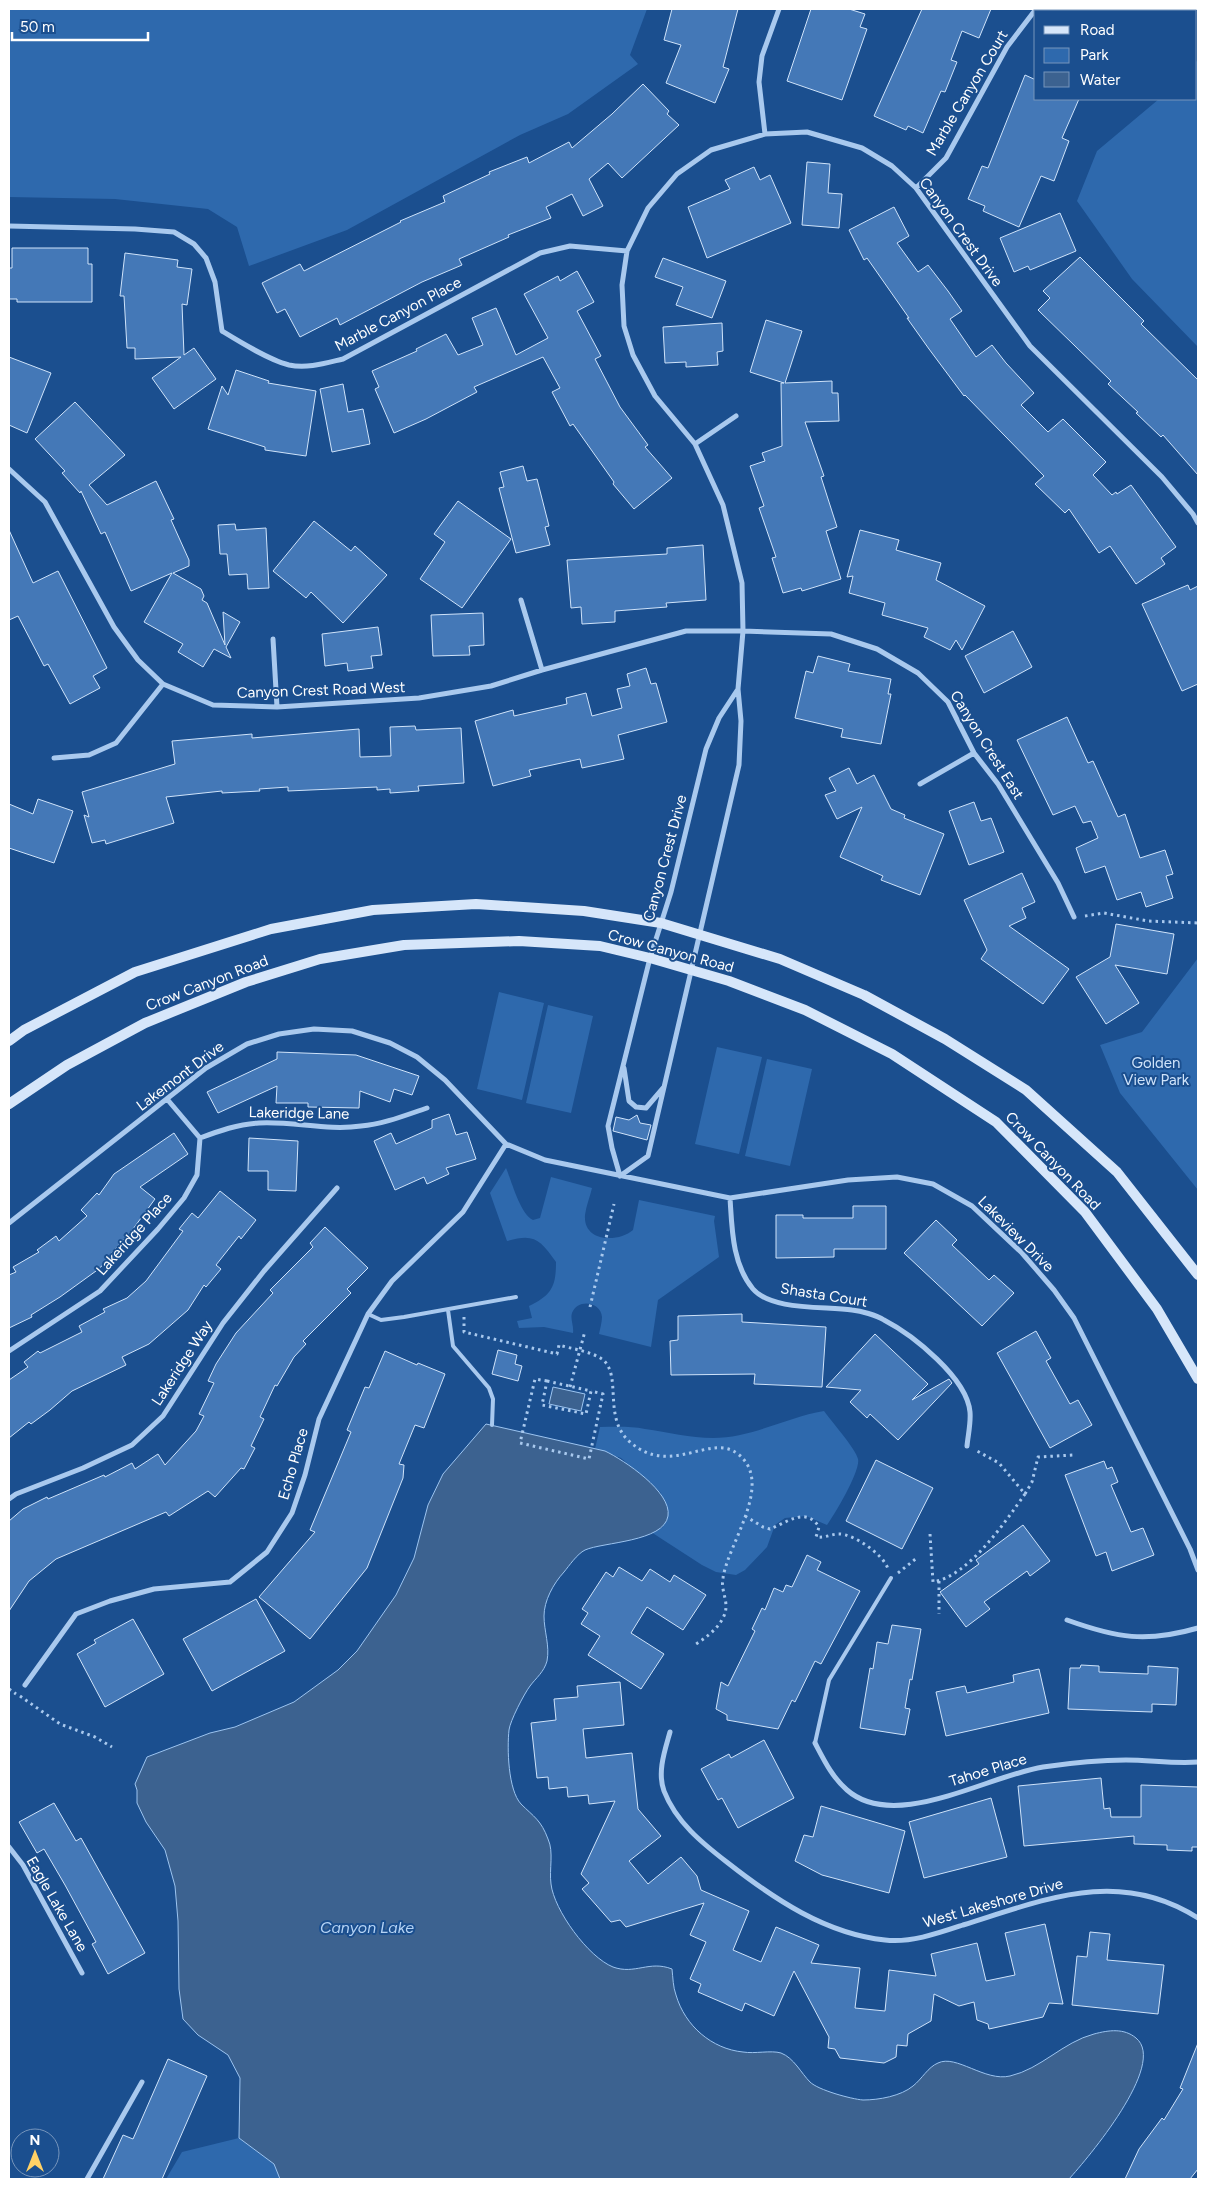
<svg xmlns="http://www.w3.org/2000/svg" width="1207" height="2188" viewBox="0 0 1207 2188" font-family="Figtree,sans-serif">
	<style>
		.green { fill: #2e69ad }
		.water { fill: #3c6290; stroke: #9cc4f0 }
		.building { fill: #4478b7; stroke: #cfe3fa }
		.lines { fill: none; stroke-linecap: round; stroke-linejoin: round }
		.path { stroke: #a9c9ee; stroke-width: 3; stroke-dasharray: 2.5 4; stroke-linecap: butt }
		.service { stroke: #a9c9ee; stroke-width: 4 }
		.minor { stroke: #a9c9ee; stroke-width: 5 }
		.secondary { stroke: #d6e6fa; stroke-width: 10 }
		.labels { text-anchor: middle; stroke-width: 4; stroke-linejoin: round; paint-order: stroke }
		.street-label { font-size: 15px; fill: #fff; stroke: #1b4f8f }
		.park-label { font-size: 15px; fill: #cfe3fa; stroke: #1b4f8f }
		.water-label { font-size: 16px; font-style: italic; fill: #b5d3f5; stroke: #1b4f8f }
	</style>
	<rect width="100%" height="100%" fill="#1b4f8f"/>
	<path class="green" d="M9 9H647L630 55 638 64 568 114 520 135 347 230 249 266 237 227 208 209 115 199 9 197Z
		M1198 59V347L1132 279 1077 201 1097 151 1159 99H1196V62Z
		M1198 958V1190L1120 1093 1100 1045 1142 1032Z
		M499 992 544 1003 522 1100 477 1089Z
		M548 1005 593 1016 571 1113 526 1103Z
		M717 1047 762 1057 739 1154 695 1144Z
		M767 1059 812 1069 790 1166 745 1156Z
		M506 1168C512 1182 520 1214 533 1220L540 1218 551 1177 592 1188C590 1197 586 1206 585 1215 583 1242 618 1243 633 1230L639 1200 715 1216 714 1221 719 1257 658 1300 651 1347 599 1334C600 1329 602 1322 602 1317 601 1302 578 1298 572 1313 570 1319 574 1326 573 1333L544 1327 519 1328 517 1321 532 1318 529 1306C552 1295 556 1286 556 1262 540 1240 535 1233 507 1241L490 1193Z
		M824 1411C831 1421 856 1449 858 1459 861 1470 835 1514 827 1525L806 1516 785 1518 775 1525 767 1547 745 1570 736 1575 716 1572 702 1565 651 1532 663 1527 661 1493 621 1458 595 1449 600 1427C615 1427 630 1426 645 1429 668 1432 690 1438 713 1438 752 1438 787 1417 824 1411Z
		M239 2138 274 2164 280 2179H166L182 2152Z"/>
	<path class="water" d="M553 1387 585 1394 581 1411 549 1404Z
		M486 1424 605 1451C624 1460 672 1492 668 1516 664 1542 603 1542 585 1550 577 1554 569 1566 564 1572 553 1584 544 1601 544 1616 544 1631 550 1646 547 1661 544 1672 536 1678 530 1686 524 1694 510 1721 509 1730 507 1748 508 1790 521 1804 534 1817 541 1820 548 1839 554 1852 549 1869 551 1884 554 1910 588 1957 613 1967 635 1975 649 1960 672 1969 673 1978 673 1987 676 1995 685 2026 712 2049 743 2052 755 2054 771 2050 781 2053 794 2058 801 2073 810 2082 818 2090 851 2099 863 2100 879 2100 901 2096 913 2086 922 2079 928 2067 938 2063 956 2054 985 2082 1010 2076 1041 2069 1063 2042 1094 2034 1109 2030 1124 2028 1136 2038 1168 2064 1087 2159 1069 2179H280L274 2164 239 2138 240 2078 228 2055 198 2035 183 2019 179 1989 178 1921 175 1886 165 1850 146 1822 137 1803V1790L135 1784 147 1757 210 1733 235 1727 294 1702 338 1670 357 1651 396 1595 414 1558 428 1505 443 1474Z"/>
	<path class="building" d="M672 9H738L723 67 729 69 715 103 666 83 681 45 664 40Z
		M811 9H849L865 14 860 27 867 29 842 100 787 81Z
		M922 9H991L979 38 962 31 951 60 957 62 945 92 941 91 923 133 908 126 906 130 874 116Z
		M1025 75 1036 80V99H1079L1062 138 1069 141 1054 181 1041 176 1019 227 983 211 985 206 968 199 982 166 988 168Z
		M643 84 669 111 667 114 679 125 622 178 608 163 589 179 603 206 583 216 572 194 546 207 551 218 508 235 509 237 459 259 462 265 422 282 340 325 337 318 300 337 285 309 277 313 262 283 300 264 304 271 401 222 400 221 445 202 443 196 490 174 489 172 527 157 529 163 569 142 572 148 612 114Z
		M807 162 830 164 828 193 842 194 839 228 802 225Z
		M754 167 760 180 770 175 791 223 707 258 688 207 730 189 725 180Z
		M894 207 909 236 897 243 918 272 928 265 948 291 962 311 950 319 976 357 992 345 1006 363 1034 393 1021 405 1048 432 1063 419 1106 462 1093 475 1112 495 1116 492 1117 494 1131 485 1176 547 1161 558 1165 564 1136 584 1110 546 1099 553 1069 509 1065 513 1035 484 1044 476 965 395 964 396 929 349 907 318H909L867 258 864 260 849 230Z
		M1060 213 1076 251 1030 270 1028 266 1014 272 1000 238Z
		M12 248H88V264H92V302H17V299H9V268H12Z
		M125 253 178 260 177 267 192 269 187 305 182 304 184 355 194 348 216 379 174 409 152 378 181 357 135 359V348H127L124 296H120Z
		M1080 257 1144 321 1141 324 1198 380V475L1163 435 1161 437 1136 413 1138 412 1108 384 1111 381 1038 310 1050 298 1043 291Z
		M663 258 726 281 712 318 676 305 683 287 655 277Z
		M577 271 594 302 577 311 601 356 595 359 620 407 648 445 645 447 672 478 634 509 613 484 614 482 573 424 570 426 552 392 560 388 543 357 474 387 477 392 426 419 394 433 375 389 379 387 372 371 417 351 416 349 446 334 458 355 483 345 472 318 496 308 516 355 548 338 524 294 558 276 560 281Z
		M766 320 802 331 785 383 832 381V393H838L839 421 805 422 824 476 821 477 837 527 826 531 841 579 802 591 801 588 783 593 772 558 776 557 759 508 764 506 750 466 765 461 762 453 782 446 781 383H784L750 372Z
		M722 323 723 351 717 352 718 365 686 367V362L665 363 663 327Z
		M9 357 51 373 27 433 9 425Z
		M236 370 269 381 268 383 316 391 306 456 265 450V447L208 429 222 386 228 395Z
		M343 384 348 412 363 409 370 444 332 452 320 389Z
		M75 402 125 455 89 485 107 505 156 481 174 519 171 520 189 560V566L173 573 201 589 204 596 202 600 207 603 225 645 223 612 240 622 226 647 231 658 214 649 203 667 178 652 183 644 144 622 172 573 131 591 105 532 101 534 81 491 80 493 62 473 65 471 35 439Z
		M523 466 527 481 537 479 549 526 545 527 550 545 516 553 499 488 504 487 500 472Z
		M458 501 511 539 462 608 420 579 445 542 434 534Z
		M314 521 351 551 355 546 387 575 343 623 311 592 306 598 273 571Z
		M235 524 236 530 266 528 269 588 248 589 247 574 229 575 227 554H220L218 525Z
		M9 530 33 583 58 571 107 668 93 676 100 688 70 704 48 664 44 666 18 616 9 620Z
		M860 530 899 540 896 550 941 563 936 580 985 606 962 650 956 640 950 650 924 637 928 628 882 615 885 603 849 593 853 576 847 577Z
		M703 545 706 600 666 603 667 607 615 611V622L582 624 581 607 571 608 567 560 667 554V548Z
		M1188 585 1190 590 1198 586V684L1182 691 1142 604Z
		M483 613 484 645 469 646 470 655 433 656 431 615Z
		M378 627 382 655 371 656 373 668 348 671 347 663 325 666 322 634Z
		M1013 631 1032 667 984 693 965 656Z
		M818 656 850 664 848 671 891 679 888 694H891L881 744 841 737 843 729 795 718 806 671 813 673Z
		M646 668 651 684 656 683 667 722 618 735 624 759 582 768 580 759 529 770 531 776 493 786 475 721 513 710 514 716 567 704 566 698 586 693 592 716 622 708 617 689 630 686 627 674Z
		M1067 717 1088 763 1093 761 1118 817 1125 814 1140 858 1165 850 1173 874 1166 876 1173 898 1146 907 1141 892 1117 900 1105 866 1085 873 1076 848 1098 838 1091 821 1083 823 1075 806 1053 815 1017 740Z
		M415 726 416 730 461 728 464 783 418 786 419 791 390 793V789L377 790V787L288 791V787L259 789 260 791 222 793V791L166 797 174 823 106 844 105 840 92 843 84 815 89 817 82 792 175 764 172 741 252 734V738L359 729 360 757 391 756 390 727Z
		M849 768 857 784 874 775 891 809 905 815 904 818 944 834 920 895 881 880 883 876 840 857 862 807 837 819 825 795 836 791 829 778Z
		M38 799 73 811 54 863 9 848V804L33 814Z
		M974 802 981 821 991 818 1004 852 969 865 949 811Z
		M1022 873 1035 902 1022 908 1026 918 1009 926 1069 969 1043 1004 981 959 987 950 964 900Z
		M1116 924 1174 934 1167 974 1115 965 1139 1003 1106 1024 1076 977 1110 957Z
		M277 1052 356 1055 419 1076 412 1095 394 1089 390 1102 360 1091 359 1108 308 1107V1103H276L277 1086 218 1113 207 1092 277 1059Z
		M449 1114 456 1135 467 1132 476 1159 446 1168 449 1174 427 1184 424 1177 395 1190 374 1141 391 1133 396 1144 432 1128V1120Z
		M637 1115 640 1123 651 1125 647 1140 613 1131 616 1117 629 1120Z
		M174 1133 188 1154 140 1187 155 1199 133 1229 109 1256 111 1258 96 1271 60 1297 31 1315 32 1317 9 1328V1275L16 1272 13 1267 39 1252 37 1250 56 1236 59 1241 87 1216 81 1210 97 1193 99 1195 114 1174Z
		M249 1138 298 1141 296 1191 268 1190V1171H248Z
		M220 1191 256 1220 241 1239 239 1236 216 1265 221 1269 206 1287 204 1285 188 1310 149 1344 122 1357 126 1365 72 1391 50 1410 31 1424 29 1422 9 1438V1380L28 1367 24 1362 38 1351 40 1353 82 1332 79 1326 105 1312 103 1309 127 1298 146 1281 183 1231 179 1229 192 1213 198 1218Z
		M853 1206H886V1249H834V1257L776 1258V1215H803V1218H853Z
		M936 1220 957 1240 952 1245 989 1280 994 1275 1014 1293 982 1326 904 1253Z
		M325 1227 368 1268 347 1289 351 1293 303 1341 306 1344 294 1357 277 1386 275 1385 260 1417 264 1419 251 1446 255 1448 244 1469 241 1468 215 1497 208 1491 169 1516 166 1512 56 1559 29 1581 9 1611V1521L23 1509 47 1497 48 1499 104 1475 105 1477 132 1463 135 1469 158 1454 165 1465 196 1431 204 1416 199 1414 214 1383 208 1381 216 1364 236 1333 273 1293 270 1290 313 1247 310 1243Z
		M742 1314V1322L826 1327 822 1387 754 1384 755 1374 671 1375 670 1341 678 1340V1316Z
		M1036 1331 1051 1358 1046 1361 1070 1404 1078 1400 1092 1425 1050 1448 997 1353Z
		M875 1334 928 1384 912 1400 949 1379 952 1383 898 1440 870 1414 867 1418 850 1402 861 1390 826 1387Z
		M498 1350 517 1355 515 1364 522 1366 518 1381 492 1374Z
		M385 1351 417 1365 418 1363 445 1374 424 1428 415 1425 399 1464 404 1465 403 1478 367 1568 310 1639 259 1597 315 1532 310 1530 351 1432 347 1430 365 1387 369 1388Z
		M876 1460 933 1488 902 1549 846 1521Z
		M1104 1461 1107 1469 1112 1467 1118 1482 1111 1485 1131 1532 1143 1528 1154 1555 1112 1571 1106 1552 1096 1556 1065 1475Z
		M1023 1525 1050 1561 1030 1576 1027 1571 984 1602 990 1609 966 1627 940 1592 979 1564 976 1560Z
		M807 1555 821 1562 817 1570 860 1591 821 1664 815 1661 795 1702 792 1700 778 1729 727 1720V1715L716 1709 721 1682 728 1686 755 1631 752 1629 762 1608 765 1610 774 1588 783 1592 786 1585 792 1587Z
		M619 1567 642 1581 650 1569 670 1582 674 1575 706 1595 683 1630 647 1607 631 1633 664 1654 641 1689 588 1655 600 1636 581 1624 588 1613 582 1609 606 1572 613 1577Z
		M256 1599 285 1651 212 1691 183 1639Z
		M133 1619 164 1674 105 1707 77 1654 96 1643 94 1640Z
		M892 1625 921 1629 912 1680 910 1679 905 1708 910 1709 905 1735 860 1728 870 1668 873 1669 877 1642 888 1644Z
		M1081 1665 1099 1666V1672L1148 1674V1666L1178 1668 1176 1705 1152 1704V1712L1068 1709 1070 1668H1080Z
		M1039 1669 1049 1713 946 1736 936 1692 965 1686 967 1693 1014 1682 1013 1675Z
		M620 1682 624 1725 583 1729 586 1758 632 1753 638 1809 661 1836 629 1861 648 1884 681 1857 697 1876 701 1890 749 1911 733 1950 761 1962 776 1927 819 1945 811 1963 860 1968 855 2008 885 2011 889 1970 936 1976 931 1954 977 1943 986 1981 1015 1975 1005 1933 1045 1924 1063 2004 1049 2003 1043 2017 989 2029 988 2024 977 2020 974 2002 959 2006 934 1994 931 2021 908 2034 907 2046 897 2045 896 2057 884 2063 840 2058 835 2049 828 2048 829 2037 794 1971 774 2016 745 2003 742 2011 698 1992 701 1984 690 1979 706 1942 690 1935 704 1903 626 1927 620 1920 611 1922 582 1889 589 1883 581 1874 615 1801 589 1804 588 1795 568 1797 567 1787 549 1789 548 1777 537 1778 531 1723 556 1720 554 1699 578 1697 577 1686Z
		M764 1740 794 1798 738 1828 722 1798 718 1800 701 1769 729 1754 731 1758Z
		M1101 1778 1104 1809 1110 1808 1111 1817H1141V1785L1198 1787V1847H1192V1851L1167 1850V1845L1134 1844V1836L1024 1846 1018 1786Z
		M991 1798 1007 1857 924 1878 909 1822Z
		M54 1803 76 1841 81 1838 145 1953 108 1974 92 1944 96 1942 65 1885 44 1849 37 1853 19 1822Z
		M821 1806 905 1831 889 1893 822 1875 795 1861 804 1835 813 1837Z
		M1090 1932 1110 1934 1107 1960 1164 1965 1158 2014 1072 2005 1077 1956 1087 1957Z
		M1198 2043V2169L1190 2179H1125L1139 2149 1162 2118 1164 2120 1183 2089 1180 2088Z
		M168 2059 207 2076 162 2179H103L123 2135 133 2139Z"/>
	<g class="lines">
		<path class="path" d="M1085 916 1104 913 1148 921 1198 923
			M590 1307 614 1204
			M464 1317V1332L557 1354 559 1345C572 1349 590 1351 602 1359 623 1375 602 1418 630 1442 671 1478 710 1432 738 1454 775 1483 728 1543 723 1578 720 1592 731 1603 723 1618 717 1630 704 1639 693 1646
			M547 1381 535 1379 520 1443 589 1459 603 1394 591 1391
			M547 1381 591 1391 586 1414 542 1405Z
			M570 1387 585 1331
			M1025 1494 1032 1482 1038 1457 1073 1455
			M745 1516 763 1527 770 1529C786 1523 806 1506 819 1527L816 1537C826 1538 831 1534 839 1534 854 1534 884 1555 888 1569
			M930 1534 933 1582C969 1576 1005 1522 1025 1494L999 1463 977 1451
			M898 1573 918 1557
			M939 1581V1614
			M9 1689 16 1694
			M20 1696 60 1724 95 1737 112 1747"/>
		<path class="service" d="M448 1310 453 1346 489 1388 493 1399 492 1425
			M368 1314 381 1320 404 1317 516 1297
			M815 1743 829 1680 891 1578"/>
		<path class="minor" d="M765 134 759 82 762 56 779 9
			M916 188 946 158 1007 47 1036 9
			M9 226 135 229 174 232 194 244 206 258 215 282 222 331C240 342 269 360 289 365 307 369 326 363 343 359L540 253 570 246 627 251
			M695 444 736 416
			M9 469 45 502 114 627 138 660 163 684 213 705 277 707 419 698 491 686 542 670 686 631H743L831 634 877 649 918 673 948 702 974 753 998 784 1058 883 1074 917
			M521 600 542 670
			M273 639 277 707
			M54 758 89 755 116 743 163 684
			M920 784 974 753
			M624 1068 629 1101 636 1107 646 1108 664 1087
			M200 1138C219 1131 238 1124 259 1123 293 1121 327 1131 361 1126 384 1124 406 1115 427 1108
			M620 1176 648 1156 739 765 741 721 738 689 743 631 742 583 723 505 695 444 655 396 633 355 624 326 622 285 627 251 648 208 677 174 711 150 765 134 807 132 862 148 892 166 916 188 1030 346 1162 477 1193 514 1198 523
			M620 1176 612 1148 608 1126 650 958 671 892 706 749 719 718 738 689
			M730 1198C732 1228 732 1264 753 1289 772 1311 825 1306 852 1310 861 1311 876 1315 884 1320 913 1335 967 1378 970 1412 971 1423 968 1435 967 1446
			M9 1223 206 1068 247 1044 279 1034 314 1029 352 1031 390 1043 417 1057 445 1080 506 1144 545 1160 730 1198 848 1180 897 1177 933 1184 972 1206 1022 1253 1054 1290 1074 1318 1190 1549 1198 1570
			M9 1351 100 1291 158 1229 184 1198 197 1175 200 1138 167 1099
			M9 1499 16 1494 83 1468 132 1445 163 1416 223 1323 264 1271 337 1188
			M1067 1620C1117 1638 1146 1643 1198 1628
			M25 1685 76 1614 110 1601 154 1589 230 1582 267 1552 292 1513 305 1475 319 1419 368 1314 392 1281 463 1212 506 1144
			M670 1732C665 1750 657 1772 664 1791 676 1822 702 1843 728 1863 774 1899 826 1934 885 1940 911 1943 939 1933 963 1925 1044 1900 1118 1867 1198 1918
			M815 1743C824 1760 832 1777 847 1790 895 1832 987 1776 1043 1767 1070 1763 1099 1760 1126 1760 1150 1760 1174 1764 1198 1762
			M9 1847 23 1865 82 1973
			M87 2179 142 2082"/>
		<path class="secondary" d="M9 1041 24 1030 135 972 271 929 373 910 476 904 584 911 661 923 780 959 864 995 945 1039 1026 1090 1117 1172 1198 1275
			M9 1104 67 1065 145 1023 246 982 320 959 404 945 519 941 600 946 650 958 729 981 805 1010 892 1054 996 1122 1085 1212 1157 1309 1198 1379"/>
	</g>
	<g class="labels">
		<g class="street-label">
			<text transform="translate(967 93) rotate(-59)" y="5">Marble Canyon Court</text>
			<text transform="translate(961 232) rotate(54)" y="5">Canyon Crest Drive</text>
			<text transform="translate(398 314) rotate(-28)" y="5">Marble Canyon Place</text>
			<text transform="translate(321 690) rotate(-2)" y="5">Canyon Crest Road West</text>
			<text transform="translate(987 745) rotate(58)" y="5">Canyon Crest East</text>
			<text transform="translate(665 858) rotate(-75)" y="5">Canyon Crest Drive</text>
			<text transform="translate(671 951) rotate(15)" y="5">Crow Canyon Road</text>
			<text transform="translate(207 983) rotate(-21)" y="5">Crow Canyon Road</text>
			<text transform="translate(180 1076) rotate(-37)" y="5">Lakemont Drive</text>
			<text transform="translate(299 1113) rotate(1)" y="5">Lakeridge Lane</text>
			<text transform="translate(1053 1161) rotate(46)" y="5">Crow Canyon Road</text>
			<text transform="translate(134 1234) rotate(-48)" y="5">Lakeridge Place</text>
			<text transform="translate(1016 1234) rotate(45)" y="5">Lakeview Drive</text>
			<text transform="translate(824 1295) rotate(9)" y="5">Shasta Court</text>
			<text transform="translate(182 1363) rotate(-57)" y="5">Lakeridge Way</text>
			<text transform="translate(293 1464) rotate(-74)" y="5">Echo Place</text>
			<text transform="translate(988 1770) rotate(-17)" y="5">Tahoe Place</text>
			<text transform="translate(993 1903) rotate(-16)" y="5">West Lakeshore Drive</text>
			<text transform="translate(57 1904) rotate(60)" y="5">Eagle Lake Lane</text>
		</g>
		<g class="park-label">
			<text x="1156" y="1068">Golden<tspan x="1156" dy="17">View Park</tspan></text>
		</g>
		<g class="water-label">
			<text x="367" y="1933">Canyon Lake</text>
		</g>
	</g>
	<rect width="1207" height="2188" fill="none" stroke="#ffffff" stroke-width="20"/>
	<rect x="1034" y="10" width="162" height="90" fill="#1b4f8f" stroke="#7695bc"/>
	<rect x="1044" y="26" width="25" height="8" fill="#d6e6fa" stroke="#7695bc"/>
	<text x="1080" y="35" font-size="15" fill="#ffffff">Road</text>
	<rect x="1044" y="48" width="25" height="15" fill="#2e69ad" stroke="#7695bc"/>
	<text x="1080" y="60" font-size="15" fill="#ffffff">Park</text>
	<rect x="1044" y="72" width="25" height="15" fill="#3c6290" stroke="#7695bc"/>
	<text x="1080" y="85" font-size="15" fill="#ffffff">Water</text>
	<g transform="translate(35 2153)"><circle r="24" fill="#1b4f8f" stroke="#7695bc"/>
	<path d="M0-4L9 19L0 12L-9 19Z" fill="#ffd166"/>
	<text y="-8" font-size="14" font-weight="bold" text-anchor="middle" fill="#ffffff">N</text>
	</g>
	<path d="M12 32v8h136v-8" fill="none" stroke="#ffffff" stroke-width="2.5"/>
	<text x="20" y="32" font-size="15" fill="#ffffff" stroke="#1b4f8f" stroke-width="4" paint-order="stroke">50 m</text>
</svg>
